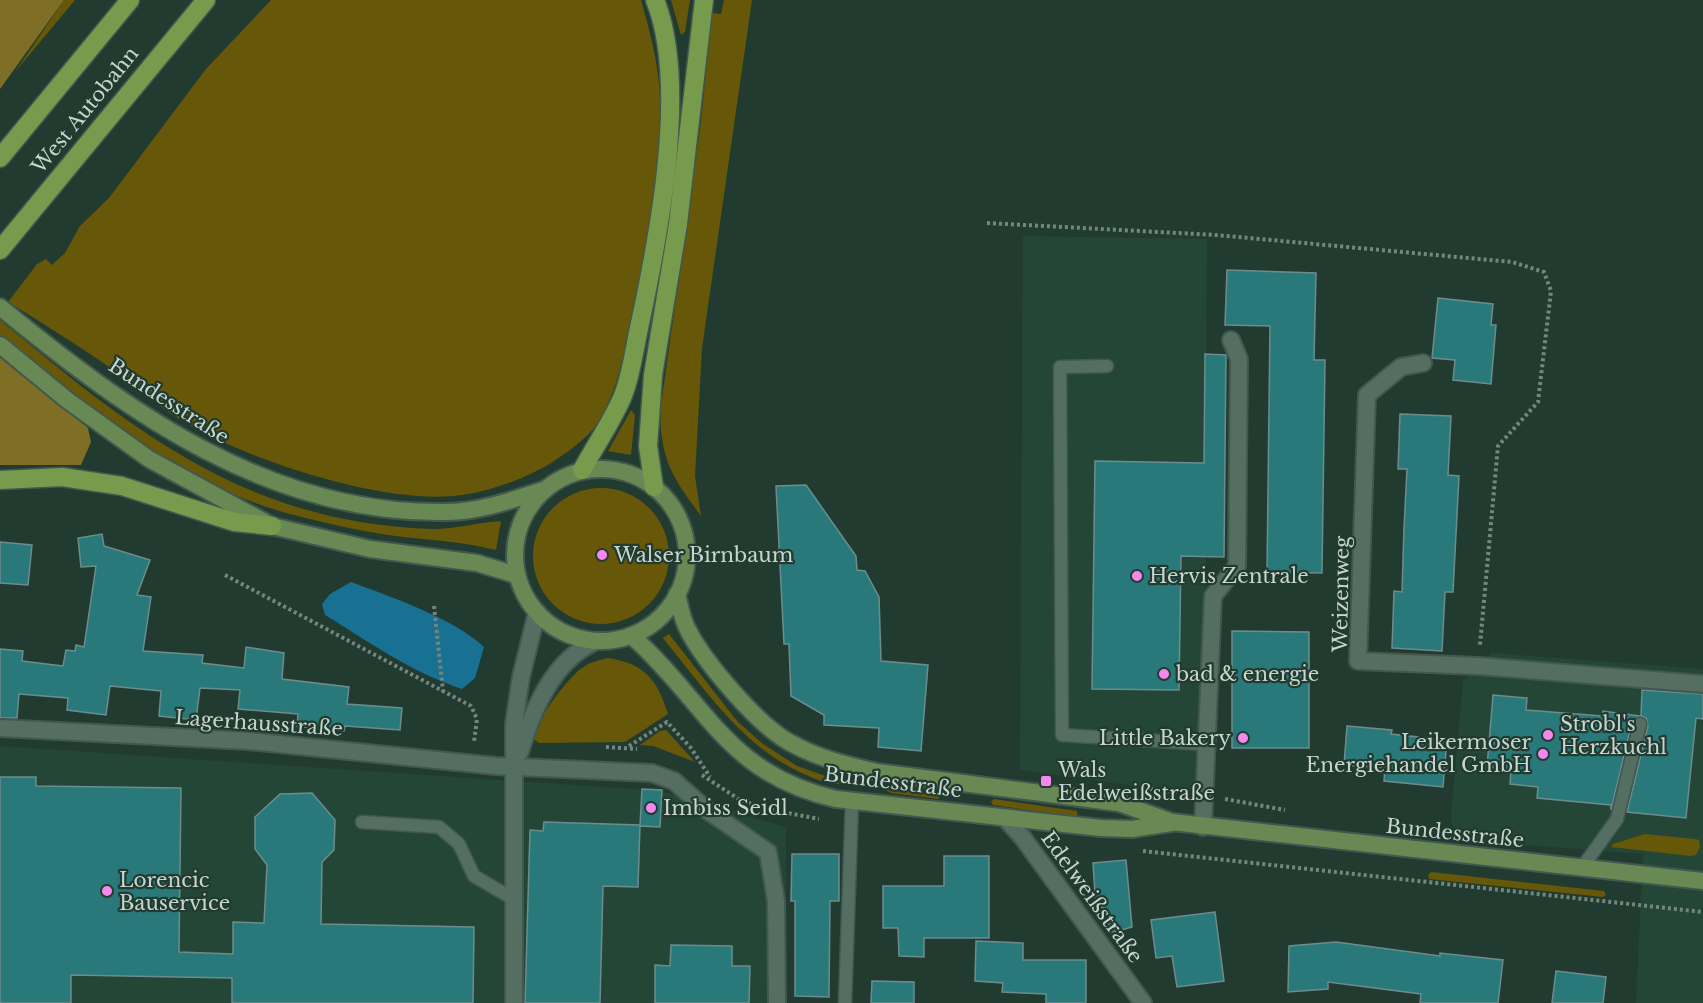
<svg xmlns="http://www.w3.org/2000/svg" width="1703" height="1003" viewBox="0 0 1703 1003" font-family="'Libre Baskerville',serif">
	<style>
		.built { fill: #244636 }
		.green { fill: #675708 }
		.forest { fill: #7f6e25 }
		.water { fill: #187092 }
		.building { fill: #2a797a; stroke: #6b8d8d; stroke-width: 1.5 }
		.lines { fill: none; stroke-linecap: round; stroke-linejoin: round }
		.service-casing { stroke: #42584f; stroke-width: 15 }
		.minor-casing { stroke: #42584f; stroke-width: 20 }
		.tertiary-casing { stroke: #42584f; stroke-width: 20 }
		.primary-casing { stroke: #42584f; stroke-width: 20 }
		.motorway-casing { stroke: #42584f; stroke-width: 21 }
		.path { stroke: #73877e; stroke-width: 4; stroke-dasharray: 3 3; stroke-linecap: butt }
		.service { stroke: #546e61; stroke-width: 12 }
		.minor { stroke: #546e61; stroke-width: 16 }
		.tertiary { stroke: #546e61; stroke-width: 16 }
		.primary { stroke: #698954; stroke-width: 16 }
		.motorway { stroke: #779b4c; stroke-width: 18 }
		.poi-dot { fill: #f688ed; stroke: #223b30; stroke-width: 2 }
		.labels { text-anchor: middle; stroke-width: 4.5; stroke-linejoin: round; paint-order: stroke }
		.street-label { font-size: 20px; fill: #c7d5ce; stroke: #223b30 }
		.poi-label { font-size: 20px; fill: #c7d5ce; stroke: #223b30; text-anchor: start }
	</style>
	<rect width="100%" height="100%" fill="#223b30"/>
	<path class="built" d="M1023 236 1207 239 1205 796 1020 770Z
		M1492 653 1703 669V1003H1636L1643 854 1457 840 1451 819 1452 803 1463 682Z
		M0 746 662 791 786 827V1003H0Z"/>
	<path class="green" d="M64 0H75L15 72Z
		M271 0H641C648 25 655 50 658 75 667 143 649 242 634 309 625 348 619 390 597 424 588 437 573 448 560 457 532 477 488 493 453 496 377 503 245 459 181 420 160 408 142 391 123 377 86 350 47 326 8 302L37 264 46 259 52 265 65 253 80 226 109 198 206 69Z
		M671 0H690L685 32 681 35Z
		M724 0H752L702 348 695 476 701 516C673 478 661 461 660 412L701 122 712 13 721 14Z
		M0 320C136 433 247 523 433 529 456 529 479 522 501 521L496 550C460 541 424 540 388 535 356 530 325 523 294 515 181 486 89 407 0 336Z
		M631 410 635 415 631 455 608 451Z
		M533 556a68 68 0 1 1 136 0a68 68 0 1 1-136 0Z
		M669 634 737 721 763 744 797 766 840 781 839 784C827 784 815 779 804 774 743 747 707 692 666 642L663 638Z
		M608 658C645 664 657 679 668 714L625 742 539 743 535 740C532 724 570 674 585 666 591 662 600 660 608 658Z
		M666 730 695 762 653 746 640 745 660 731Z
		M891 787 939 792 942 795 938 799 891 793 886 790Z
		M994 799 1077 811V817L993 805 991 802Z
		M1645 834 1695 839 1699 840 1700 847 1696 855 1691 856 1611 847 1613 844Z
		M1431 872 1604 891 1606 895 1603 897 1429 879 1428 875Z"/>
	<path class="forest" d="M0 0H64L0 89Z
		M0 357 88 428 91 442 81 465H0Z"/>
	<path class="water" d="M351 582C389 596 455 619 484 647L475 678 462 689C413 673 369 642 325 615L322 604 330 594Z"/>
	<path class="building" d="M1227 270 1316 273 1314 360H1325L1322 573 1267 572 1270 326 1225 325Z
		M1438 298 1493 304 1491 325H1496L1491 384 1453 380 1455 360 1432 358Z
		M1205 354 1226 355 1224 557 1181 556 1179 690 1092 689 1095 461 1204 463Z
		M1400 414 1451 416 1448 475 1459 476 1453 592H1445L1442 651 1392 648 1394 591 1402 592 1404 528 1407 469H1398Z
		M806 485 856 556 857 570 865 571 879 597 881 661 928 665 921 751 878 747 879 728 824 725V715L791 696 789 644H784L776 486Z
		M102 534 104 546 150 560 137 595 151 597 143 651 203 655 202 663 244 668 246 647 284 653 282 679 349 687 347 704 402 708 400 730 345 726 344 731 297 726 298 714 238 709 240 690 200 688 196 720 159 716 161 691 110 686 106 715 67 710 68 698 19 694 17 718H0V649L23 651 22 661 63 666 66 650 75 651 76 645 84 647 96 566 81 567 78 538Z
		M0 542 32 545 28 585 0 583Z
		M1232 631 1309 632V748H1232Z
		M1642 690 1703 694V719L1696 718 1686 818 1627 812 1648 726 1646 718 1641 716Z
		M1493 695 1527 698 1526 710 1602 716 1603 711 1640 716 1632 722 1611 810V805L1537 798 1538 787 1510 784 1511 769 1487 767Z
		M1347 726 1392 730 1391 734 1447 740 1443 787 1384 781 1385 768 1344 765Z
		M0 777H36V786L181 788 179 952 233 954V922L264 923 267 865 255 849V817L280 794 312 793 335 820 334 850 322 862 321 924 474 927 473 1003H232V978L71 975V1003H0Z
		M642 789 662 790 660 827 640 826Z
		M544 822 640 825 638 887 603 886 600 1003H525L530 830 543 831Z
		M792 854H839V901H830L829 997 795 996V901H791Z
		M944 856H989V938H924V957L899 956 898 928H883V886H944Z
		M1126 860 1132 927 1111 933 1103 907 1096 908 1093 863Z
		M1215 912 1224 981 1177 987 1172 956 1156 958 1151 920Z
		M976 941 1023 943V960H1086V1003H1046V994L1002 992 1003 983 975 981Z
		M1336 942 1440 956V953L1503 960 1498 1003H1420L1421 994 1328 982V989L1288 992 1289 946Z
		M671 945 732 946V966H750L749 1003H655V965L670 966Z
		M1556 971 1606 977 1603 1003H1552Z
		M872 981 914 982V1003H871Z"/>
	<g class="lines">
		<defs>
			<path id="service" d="M1107 366 1060 367 1062 735 1206 744
				M362 822 439 827 459 844 474 876 515 900
				M1581 869 1617 819 1640 724
				M845 1003 852 801"/>
			<path id="minor" d="M1423 363 1401 367 1367 395 1358 661 1478 666 1703 684
				M0 728 249 741 496 766 652 773 674 781 708 811 768 852 776 901 777 1003
				M520 752C533 709 553 660 596 641
				M1203 827 1213 596 1237 566 1239 359 1231 340
				M514 1003V724L521 677 537 612"/>
			<path id="tertiary" d="M1005 818 1023 838 1143 1003"/>
			<path id="primary" d="M0 307C129 413 270 515 446 512 479 512 512 500 543 490
				M0 345 67 400 149 459 272 526 370 549 477 563 516 575
				M515 555a86 86 0 1 1 172 0a86 86 0 1 1-172 0Z
				M677 594C680 606 682 619 688 630 705 663 757 724 789 742 817 758 846 765 877 772L1119 803 1172 822 1703 881
				M633 637C708 704 726 774 836 799L1101 828 1132 829 1171 823"/>
			<path id="motorway" d="M0 158 130 0
				M0 250 206 0
				M582 470C595 446 611 423 622 398 631 377 634 351 639 328 658 240 689 84 655 0
				M0 480 62 477 122 486 234 522 272 526
				M654 487 648 446 653 375 678 224 704 0"/>
		</defs>
		<use href="#service" class="service-casing"/>
		<use href="#minor" class="minor-casing"/>
		<use href="#tertiary" class="tertiary-casing"/>
		<use href="#primary" class="primary-casing"/>
		<use href="#motorway" class="motorway-casing"/>
		<path class="path" d="M987 223 1216 235 1512 262 1544 272 1551 291 1538 402 1498 446 1480 645
			M225 575 471 706 477 719 474 742
			M434 606 443 691
			M629 746 667 722 691 748 710 777
			M606 747 637 749
			M702 775 740 800 767 809 819 819
			M1150 789 1185 793
			M1225 799 1285 810
			M1143 851 1703 912"/>
		<use href="#service" class="service"/>
		<use href="#minor" class="minor"/>
		<use href="#tertiary" class="tertiary"/>
		<use href="#primary" class="primary"/>
		<use href="#motorway" class="motorway"/>
	</g>
	<g class="poi-dot">
		<circle cx="602" cy="555" r="6"/>
		<circle cx="1137" cy="576" r="6"/>
		<circle cx="1164" cy="674" r="6"/>
		<circle cx="1548" cy="735" r="6"/>
		<circle cx="1243" cy="738" r="6"/>
		<circle cx="1543" cy="754" r="6"/>
		<rect x="1040" y="775" width="12" height="12" rx="3"/>
		<circle cx="651" cy="808" r="6"/>
		<circle cx="107" cy="891" r="6"/>
	</g>
	<g class="labels">
		<g class="street-label">
			<text transform="translate(85 110) rotate(-51)" y="7">West Autobahn</text>
			<text transform="translate(169 401) rotate(33)" y="7">Bundesstraße</text>
			<text transform="translate(1341 594) rotate(-89)" y="7">Weizenweg</text>
			<text transform="translate(259 723) rotate(4)" y="7">Lagerhausstraße</text>
			<text transform="translate(893 782) rotate(7)" y="7">Bundesstraße</text>
			<text transform="translate(1455 833) rotate(6)" y="7">Bundesstraße</text>
			<text transform="translate(1092 897) rotate(54)" y="7">Edelweißstraße</text>
		</g>
		<g class="poi-label">
			<text x="614" y="562">Walser Birnbaum</text>
			<text x="1149" y="583">Hervis Zentrale</text>
			<text x="1176" y="681">bad &amp; energie</text>
			<text x="1560" y="731">Strobl's<tspan x="1560" dy="23">Herzkuchl</tspan></text>
			<text x="1231" y="745" text-anchor="end">Little Bakery</text>
			<text x="1531" y="749" text-anchor="end">Leikermoser<tspan x="1531" dy="23">Energiehandel GmbH</tspan></text>
			<text x="1058" y="777">Wals<tspan x="1058" dy="23">Edelweißstraße</tspan></text>
			<text x="663" y="815">Imbiss Seidl</text>
			<text x="119" y="887">Lorencic<tspan x="119" dy="23">Bauservice</tspan></text>
		</g>
	</g>
</svg>
